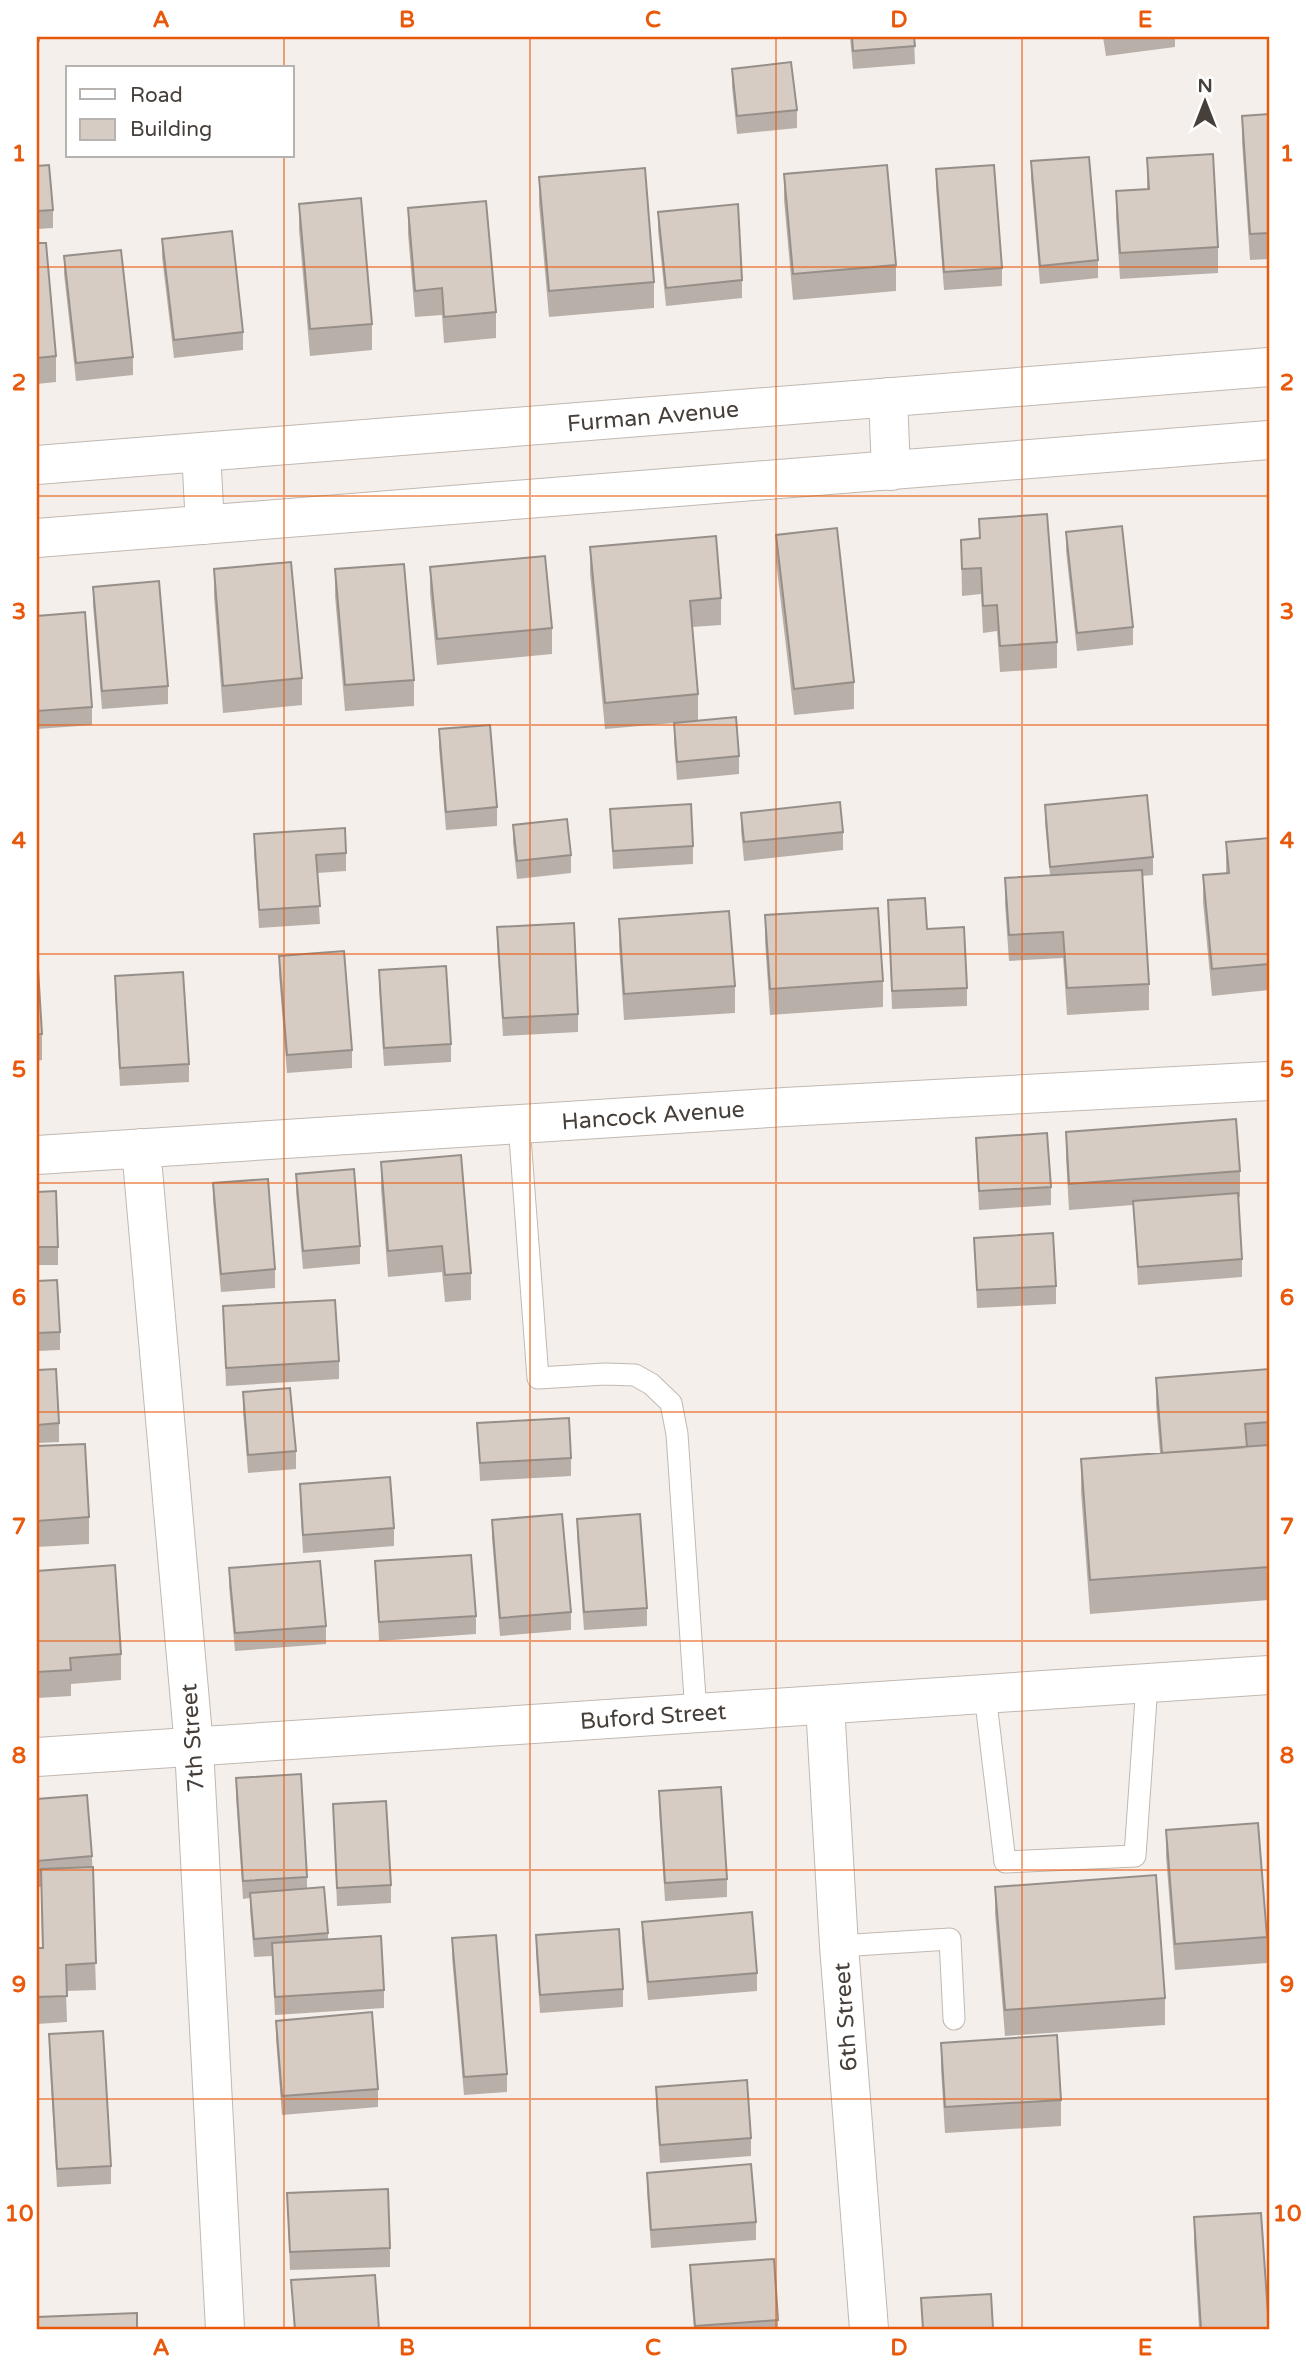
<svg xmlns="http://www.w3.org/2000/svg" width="1306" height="2366" viewBox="0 0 1306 2366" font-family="'Varela Round',sans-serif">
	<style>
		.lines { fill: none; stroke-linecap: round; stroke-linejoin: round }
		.service-casing { stroke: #c1b8b1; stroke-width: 23 }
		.minor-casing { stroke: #c1b8b1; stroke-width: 40 }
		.tertiary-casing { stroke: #c1b8b1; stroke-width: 40 }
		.service { stroke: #fff; stroke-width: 21 }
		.minor { stroke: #fff; stroke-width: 38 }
		.tertiary { stroke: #fff; stroke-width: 38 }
		.wall { fill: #b9afa9 }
		.building { fill: #d7ccc4; stroke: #968f89; stroke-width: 2 }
		.grid { fill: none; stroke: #e8590c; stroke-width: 2; stroke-opacity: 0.55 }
		.labels { text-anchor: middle; stroke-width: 7; stroke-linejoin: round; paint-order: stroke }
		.street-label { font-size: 23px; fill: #473f39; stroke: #fff }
		.neatline { fill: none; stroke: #e8590c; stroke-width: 2.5 }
		.grid-label { font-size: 23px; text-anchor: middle; font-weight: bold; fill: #e8590c }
	</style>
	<rect width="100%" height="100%" fill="#f4efeb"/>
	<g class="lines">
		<defs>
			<path id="service" d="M519 1124 538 1378 605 1374 635 1375 651 1384 671 1403 677 1434 696 1713
				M985 1694 1005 1862 1135 1856 1147 1684
				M839 1946 950 1939 954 2019"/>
			<path id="minor" d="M888 397 891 471
				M201 452 205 525
				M37 465 1269 367
				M37 538 1269 440
				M141 1148 194 1747 225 2329
				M37 1155 785 1107 1269 1081
				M825 1705 839 1946 869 2329"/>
			<path id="tertiary" d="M37 1757 1269 1675"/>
		</defs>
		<use href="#service" class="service-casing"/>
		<use href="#minor" class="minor-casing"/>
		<use href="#tertiary" class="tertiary-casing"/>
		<use href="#service" class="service"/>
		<use href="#minor" class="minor"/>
		<use href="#tertiary" class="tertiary"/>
	</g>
	<path class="wall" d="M37 37H40V42H37Z
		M850 37H914L915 64 853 69Z
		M1103 37H1175V47L1106 56Z
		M732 69 797 110V128L737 134 732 87Z
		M1269 114V259L1250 260 1242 142V116Z
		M1147 158 1218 247V273L1120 279 1116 217V191L1147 189Z
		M1031 161 1098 260V278L1040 284 1031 179Z
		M37 166 53 210V228L37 229Z
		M936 169 1002 268V286L944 290 936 187Z
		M784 174 896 265V291L793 300 784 200Z
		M539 177 654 282V308L549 317 539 204Z
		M299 204 372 324V350L310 356 299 230Z
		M408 208 496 312V338L444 343 442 315 415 317 408 234Z
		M658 212 742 280V298L666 306 658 230Z
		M162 239 243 332V350L174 358 162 257Z
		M37 243 56 356V382L37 384Z
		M64 256 133 357V375L76 381 64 274Z
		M979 519 1057 642V668L1000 672 997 631 983 633 981 594 962 596 961 540 979 539Z
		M1066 532 1133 627V645L1077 651 1066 551Z
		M776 535 854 682V709L794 715 776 561Z
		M590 547 721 598V625L692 627 698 694V721L739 756V774L677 780 674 741V723L605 729 590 573Z
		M430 567 552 628V654L437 665 430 593Z
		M214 569 302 678V705L223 713 214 596Z
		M335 569 414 680V706L345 711 335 596Z
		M93 587 168 686V704L102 709 93 605Z
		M37 616 92 707V725L37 729Z
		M439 729 497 807V826L446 830 439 748Z
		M1045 805 1153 857V875L1142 876 1149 984V1010L1067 1015 1063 958 1009 961 1005 904V878L1050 875 1045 823Z
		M610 809 693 846V864L613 869Z
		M741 813 843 832V850L744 861 741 831Z
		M513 825 571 855V873L517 879 513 843Z
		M254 834 346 853V871L317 873 320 924 259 928 254 852Z
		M1269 838V990L1212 996 1203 902V875L1226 873V842Z
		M888 900 927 929 967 988V1006L892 1009Z
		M765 915 883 981V1007L770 1015 765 941Z
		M619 919 735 986V1013L624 1020 619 945Z
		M497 927 578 1014V1032L503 1036 497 945Z
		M37 952 42 1034V1060L37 1061Z
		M279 956 352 1050V1068L287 1073 279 974Z
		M379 970 451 1044V1062L384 1066 379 988Z
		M115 976 189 1064V1082L120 1086 115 994Z
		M1066 1132 1240 1171V1197L1238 1198 1242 1259V1277L1138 1285 1133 1205 1069 1210 1066 1158Z
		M976 1138 1051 1187V1205L979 1210Z
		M381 1162 471 1273V1300L445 1302 442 1272 388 1277 381 1189Z
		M296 1174 360 1246V1264L303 1269 296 1192Z
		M213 1183 275 1269V1288L221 1292 213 1201Z
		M37 1192 58 1247V1265H37Z
		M974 1238 1056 1286V1304L977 1308Z
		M37 1281 60 1332V1350L37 1351Z
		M223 1306 339 1361V1379L226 1386Z
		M1269 1369V1448H1268L1269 1461V1600L1090 1614 1081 1492V1459L1160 1453 1156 1405V1378Z
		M37 1370 59 1423V1442L37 1443Z
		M243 1392 296 1451V1469L248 1473 243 1411Z
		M477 1423 571 1458V1476L480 1481Z
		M37 1446 89 1517V1544L37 1547Z
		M300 1484 394 1528V1546L303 1553 300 1502Z
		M577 1519 647 1608V1626L584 1630 577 1537Z
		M492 1520 571 1612V1630L500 1636 492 1538Z
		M375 1561 476 1616V1634L379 1641Z
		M229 1568 326 1626V1644L235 1651 229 1586Z
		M37 1571 121 1654V1680L71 1684V1696L37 1698Z
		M236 1778 307 1877V1888L328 1933V1939L384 1990V2008L275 2015 272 1956 254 1957 250 1911V1898L243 1899 236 1797Z
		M659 1791 727 1879V1897L665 1901 659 1809Z
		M37 1799 92 1856 96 1990 66 1991 67 2022 37 2024V1948H42L41 1887H37Z
		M333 1804 391 1885V1903L337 1906Z
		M1166 1830 1267 1937V1963L1175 1970 1166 1856Z
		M995 1887 1165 1998V2025L1005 2036 995 1914Z
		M642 1922 757 1973V1991L648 2000 642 1940Z
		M536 1935 623 1989V2007L540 2013 536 1953Z
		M452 1938 507 2074V2092L464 2095 452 1957Z
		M276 2021 378 2089V2107L282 2115 276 2039Z
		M49 2034 111 2166V2184L57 2187 49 2052Z
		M941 2043 1061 2100V2126L945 2133 941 2069Z
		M656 2087 751 2138V2156L660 2163 656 2105Z
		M647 2173 756 2222V2240L651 2248 647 2191Z
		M287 2193 390 2248V2267L290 2270Z
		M1194 2217 1269 2329H1199L1194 2243Z
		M690 2265 778 2320V2329H694L690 2283Z
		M291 2280 379 2329H294Z"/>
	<path class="building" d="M852 37H914L915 46 853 51Z
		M791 62 797 110 737 116 732 69Z
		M1269 114V233L1250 234 1242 116Z
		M1213 154 1218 247 1120 253 1116 191 1149 189 1147 158Z
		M1089 157 1098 260 1040 266 1031 161Z
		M49 165 53 210 37 211V166Z
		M887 165 896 265 793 274 784 174Z
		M994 165 1002 268 944 272 936 169Z
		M645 168 654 282 549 291 539 177Z
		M361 198 372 324 310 329 299 204Z
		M486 201 496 312 444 317 442 288 415 291 408 208Z
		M738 204 742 280 666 288 658 212Z
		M232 231 243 332 174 340 162 239Z
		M37 243H46L56 356 37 358Z
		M121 250 133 357 76 363 64 256Z
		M1047 514 1057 642 1000 646 997 605 983 606 981 568 962 569 961 540 980 538 979 519Z
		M1122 526 1133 627 1077 633 1066 532Z
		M837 528 854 682 794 689 776 535Z
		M716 536 721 598 690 601 698 694 605 703 590 547Z
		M545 556 552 628 437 639 430 567Z
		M291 562 302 678 223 686 214 569Z
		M404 564 414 680 345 685 335 569Z
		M159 581 168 686 102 691 93 587Z
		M85 612 92 707 37 711V616Z
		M736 717 739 756 677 762 674 723Z
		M490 725 497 807 446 812 439 729Z
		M1147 795 1153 857 1050 867 1045 805Z
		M840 802 843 832 744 842 741 813Z
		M691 804 693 846 613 851 610 809Z
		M567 819 571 855 517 861 513 825Z
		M345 828 346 853 316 855 320 906 259 910 254 834Z
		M1269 838V964L1212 969 1203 875 1229 873 1226 842Z
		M1142 870 1149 984 1067 988 1063 932 1009 935 1005 878Z
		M925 898 927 929 964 927 967 988 892 991 888 900Z
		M878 908 883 981 770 989 765 915Z
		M729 911 735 986 624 994 619 919Z
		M574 923 578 1014 503 1018 497 927Z
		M344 951 352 1050 287 1055 279 956Z
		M37 952 42 1034H37Z
		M446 966 451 1044 384 1048 379 970Z
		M183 972 189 1064 120 1068 115 976Z
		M1236 1119 1240 1171 1069 1184 1066 1132Z
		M1047 1133 1051 1187 979 1191 976 1138Z
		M461 1155 471 1273 445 1275 442 1246 388 1251 381 1162Z
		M354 1169 360 1246 303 1251 296 1174Z
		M268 1179 275 1269 221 1274 213 1183Z
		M56 1191 58 1247H37V1192Z
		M1238 1193 1242 1259 1138 1267 1133 1201Z
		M1053 1233 1056 1286 977 1290 974 1238Z
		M57 1280 60 1332 37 1333V1281Z
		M335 1300 339 1361 226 1368 223 1306Z
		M56 1369 59 1423 37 1425V1370Z
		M1269 1369V1422L1245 1424 1247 1447 1162 1453 1156 1378Z
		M290 1388 296 1451 248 1455 243 1392Z
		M569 1418 571 1458 480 1463 477 1423Z
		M85 1444 89 1517 37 1521V1446Z
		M1268 1445 1269 1461V1567L1090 1580 1081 1459Z
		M390 1477 394 1528 303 1535 300 1484Z
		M562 1514 571 1612 500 1618 492 1520Z
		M640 1514 647 1608 584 1612 577 1519Z
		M471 1555 476 1616 379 1622 375 1561Z
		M320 1561 326 1626 235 1633 229 1568Z
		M115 1565 121 1654 70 1658 71 1670 37 1672V1571Z
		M301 1774 307 1877 243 1881 236 1778Z
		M721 1787 727 1879 665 1883 659 1791Z
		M87 1795 92 1856 37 1861V1799Z
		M386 1801 391 1885 337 1888 333 1804Z
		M1258 1823 1267 1937 1175 1944 1166 1830Z
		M93 1867 96 1963 66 1965 67 1996 37 1997V1948H43L41 1869Z
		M1156 1875 1165 1998 1005 2010 995 1887Z
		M324 1887 328 1933 254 1939 250 1893Z
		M752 1912 757 1973 648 1982 642 1922Z
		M619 1929 623 1989 540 1995 536 1935Z
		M496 1935 507 2074 464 2077 452 1938Z
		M381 1936 384 1990 275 1997 272 1943Z
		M372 2012 378 2089 282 2096 276 2021Z
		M103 2031 111 2166 57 2169 49 2034Z
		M1057 2035 1061 2100 945 2107 941 2043Z
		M747 2080 751 2138 660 2145 656 2087Z
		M751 2164 756 2222 651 2230 647 2173Z
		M388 2189 390 2248 290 2252 287 2193Z
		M1261 2213 1269 2329H1201L1194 2217Z
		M774 2259 778 2320 695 2326 690 2265Z
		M375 2275 379 2329H295L291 2280Z
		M991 2294 993 2329H923L921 2298Z
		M137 2313V2329H37V2317Z"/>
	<path class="grid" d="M284 37V68M530 37V2329M776 37V2329M1022 37V2329M284 156V2329M37 267H1269M37 496H1269M37 725H1269M37 954H1269M37 1183H1269M37 1412H1269M37 1641H1269M37 1870H1269M37 2099H1269"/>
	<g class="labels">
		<g class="street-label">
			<text transform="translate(653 416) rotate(-5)" y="8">Furman Avenue</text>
			<text transform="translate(653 1115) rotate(-4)" y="8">Hancock Avenue</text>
			<text transform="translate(653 1716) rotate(-4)" y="8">Buford Street</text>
			<text transform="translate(192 1738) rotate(-94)" y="8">7th Street</text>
			<text transform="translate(845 2017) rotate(-94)" y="8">6th Street</text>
		</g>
	</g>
	<rect width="1306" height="2366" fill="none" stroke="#ffffff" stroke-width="77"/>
	<rect x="66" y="66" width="228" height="91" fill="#ffffff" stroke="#b5b2b0" stroke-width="2"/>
	<rect x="80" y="89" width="35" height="10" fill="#ffffff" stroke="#b5b2b0" stroke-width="2"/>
	<text x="130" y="102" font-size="21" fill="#473f39">Road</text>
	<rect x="80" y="119" width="35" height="21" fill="#d7ccc4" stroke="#b5b2b0" stroke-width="2"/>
	<text x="130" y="136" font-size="21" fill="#473f39">Building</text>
	<g transform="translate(1205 102)" stroke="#ffffff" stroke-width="5" paint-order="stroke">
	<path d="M0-5L12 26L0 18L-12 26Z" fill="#473f39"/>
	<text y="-10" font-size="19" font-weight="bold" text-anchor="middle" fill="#473f39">N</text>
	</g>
	<rect x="38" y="38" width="1230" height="2290" class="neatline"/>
	<g class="grid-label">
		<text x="161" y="27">A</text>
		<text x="407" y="27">B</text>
		<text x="653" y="27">C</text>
		<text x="899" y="27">D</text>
		<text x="1145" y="27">E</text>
		<text x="19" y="161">1</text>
		<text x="1287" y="161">1</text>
		<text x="19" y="390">2</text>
		<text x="1287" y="390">2</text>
		<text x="19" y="619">3</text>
		<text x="1287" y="619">3</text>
		<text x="19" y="848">4</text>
		<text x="1287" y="848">4</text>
		<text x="19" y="1077">5</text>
		<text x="1287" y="1077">5</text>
		<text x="19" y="1305">6</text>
		<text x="1287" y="1305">6</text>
		<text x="19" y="1534">7</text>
		<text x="1287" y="1534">7</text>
		<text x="19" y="1763">8</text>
		<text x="1287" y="1763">8</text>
		<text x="19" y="1992">9</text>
		<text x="1287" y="1992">9</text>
		<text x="19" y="2221">10</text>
		<text x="1287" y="2221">10</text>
		<text x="161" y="2355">A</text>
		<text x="407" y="2355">B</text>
		<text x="653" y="2355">C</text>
		<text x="899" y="2355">D</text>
		<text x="1145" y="2355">E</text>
	</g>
</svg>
